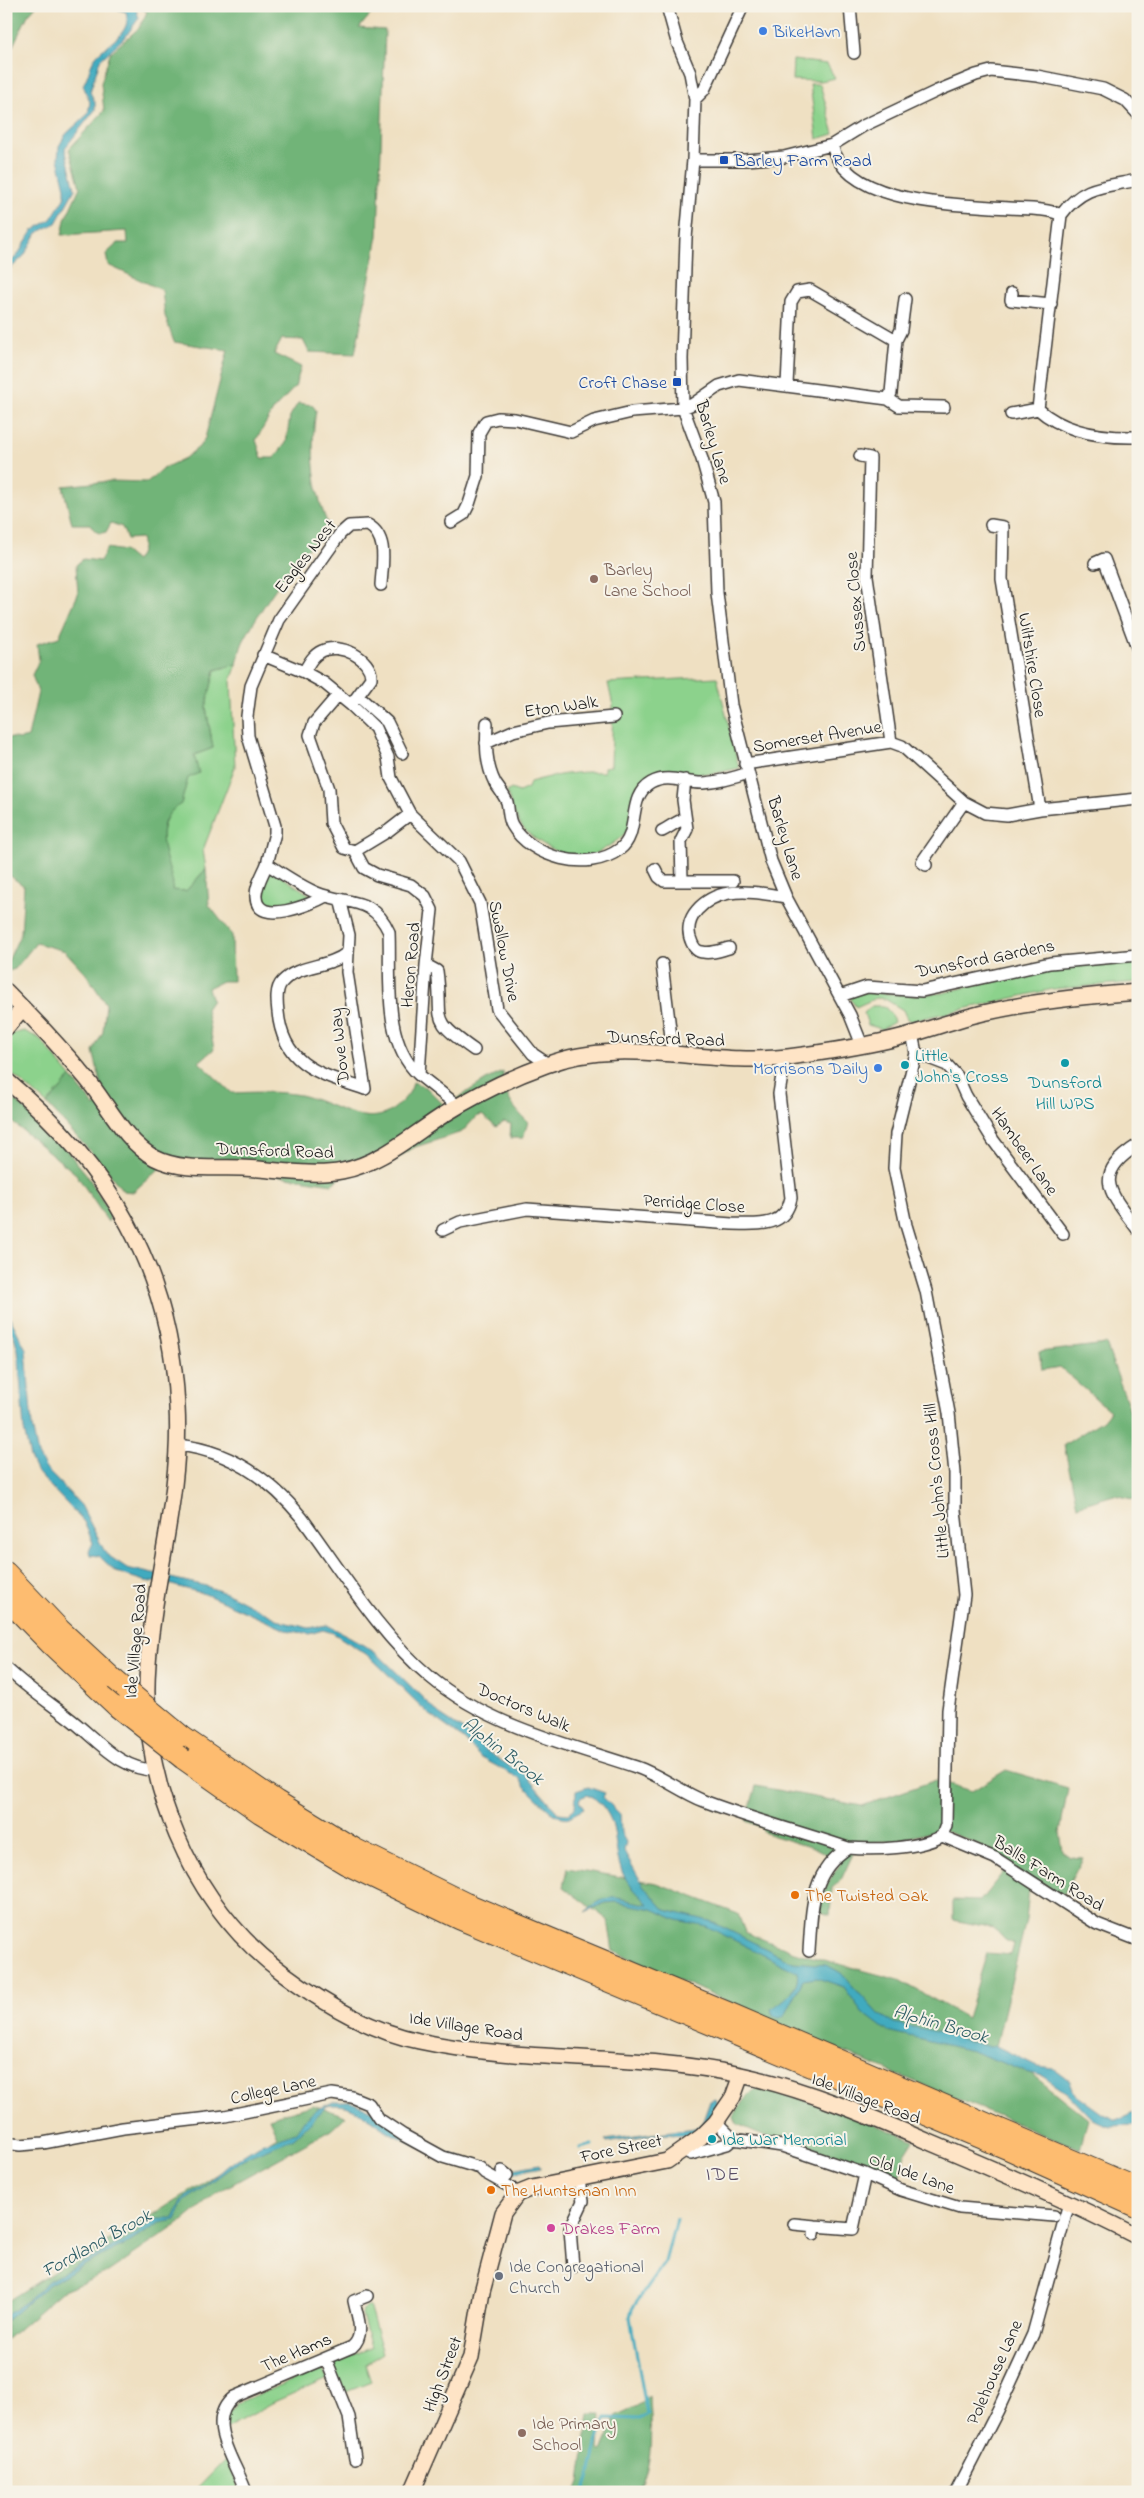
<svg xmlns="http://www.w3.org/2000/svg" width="1144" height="2498" viewBox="0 0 1144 2498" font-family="'Indie Flower',sans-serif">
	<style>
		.green { fill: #8cd28c; stroke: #547754 }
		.forest { fill: #71b478; stroke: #46684a }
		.water { fill: #3faabf; stroke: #2e636e }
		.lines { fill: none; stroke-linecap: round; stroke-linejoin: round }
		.stream { stroke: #3faabf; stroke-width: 3 }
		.street-casing { stroke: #3c3935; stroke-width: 14 }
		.secondary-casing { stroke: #3c3935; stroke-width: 18 }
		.highway-casing { stroke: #3c3935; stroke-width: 22 }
		.street { stroke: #fff; stroke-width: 11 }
		.secondary { stroke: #fee4c6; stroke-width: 15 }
		.highway { stroke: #fdbc70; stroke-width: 20 }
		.highway-bridge-casing { stroke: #3c3935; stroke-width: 22; stroke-linecap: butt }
		.highway-bridge { stroke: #fdbc70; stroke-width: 20 }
		.shop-dot { fill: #3f7fe0; stroke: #f7f3e8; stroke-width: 2 }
		.transit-dot { fill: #1a4fb4; stroke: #f7f3e8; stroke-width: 2 }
		.education-dot { fill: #8d6e63; stroke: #f7f3e8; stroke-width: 2 }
		.culture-dot { fill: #0f9aa8; stroke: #f7f3e8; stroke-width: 2 }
		.food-dot { fill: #e8710a; stroke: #f7f3e8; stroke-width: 2 }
		.hotel-dot { fill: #d1479c; stroke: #f7f3e8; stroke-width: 2 }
		.worship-dot { fill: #6b7280; stroke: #f7f3e8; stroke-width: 2 }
		.labels { text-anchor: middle; stroke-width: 4; stroke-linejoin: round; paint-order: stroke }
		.shop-label { font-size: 18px; fill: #366cbe; stroke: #f7f3e8; text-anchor: start }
		.transit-label { font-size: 18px; fill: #164399; stroke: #f7f3e8; text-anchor: start }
		.street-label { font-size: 18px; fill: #1c1c1c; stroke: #f7f3e8 }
		.education-label { font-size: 18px; fill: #785e54; stroke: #f7f3e8; text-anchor: start }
		.culture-label { font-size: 18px; fill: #0d838f; stroke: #f7f3e8; text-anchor: start }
		.food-label { font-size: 18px; fill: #c56008; stroke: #f7f3e8; text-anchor: start }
		.hotel-label { font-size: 18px; fill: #b23c85; stroke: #f7f3e8; text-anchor: start }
		.worship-label { font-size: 18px; fill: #5b616d; stroke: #f7f3e8; text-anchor: start }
		.water-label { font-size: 19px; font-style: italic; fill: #2c5c65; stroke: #f7f3e8 }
		.quarter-label { font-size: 20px; letter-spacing: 1px; fill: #594d66; stroke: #f7f3e8 }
	</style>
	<rect width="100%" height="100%" fill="#f7f3e8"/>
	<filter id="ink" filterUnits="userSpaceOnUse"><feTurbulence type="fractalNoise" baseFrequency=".02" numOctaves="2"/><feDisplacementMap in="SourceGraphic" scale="10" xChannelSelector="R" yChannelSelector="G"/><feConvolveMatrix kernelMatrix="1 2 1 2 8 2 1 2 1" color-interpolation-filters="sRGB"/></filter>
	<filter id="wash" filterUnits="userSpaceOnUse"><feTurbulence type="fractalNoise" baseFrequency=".0096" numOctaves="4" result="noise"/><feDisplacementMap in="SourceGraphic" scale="20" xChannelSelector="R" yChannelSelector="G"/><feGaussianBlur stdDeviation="1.12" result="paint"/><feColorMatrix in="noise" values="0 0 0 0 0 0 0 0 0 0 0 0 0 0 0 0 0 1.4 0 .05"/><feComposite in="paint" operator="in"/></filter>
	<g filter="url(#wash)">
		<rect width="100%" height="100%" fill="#efe0c2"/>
		<path class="green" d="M793 60 827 64 835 78 821 81 792 80Z
			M810 84H820L834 134 817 139Z
			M237 664 231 681 235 767 203 850 206 869 186 891H172C166 861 149 822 181 803L194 755 213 748 206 707 215 670Z
			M717 677 739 768 712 774 663 772C632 782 642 809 627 831 621 840 592 858 581 858 572 858 560 854 552 849 523 833 516 824 507 792L511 789 519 792 528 788 530 782C554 775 578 771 604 772V767L611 766 613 706 608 683Z
			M271 870 315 898 278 910 264 906 260 891 267 871Z
			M1138 959V982L1053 989 911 1021 907 1019 903 1010 885 999 876 998 856 1007 851 1000 852 995 859 992 914 995 943 993 1036 969Z
			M872 1006H884L892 1015 894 1022 882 1029 868 1025 864 1013Z
			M24 1031 39 1038 71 1077 47 1104 6 1069V1039L12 1034Z
			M369 2306 383 2353 365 2364 371 2382 341 2394 333 2363 371 2348 362 2315 363 2309Z
			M317 2370H324L328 2378 274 2402 225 2429 227 2413 236 2406 235 2404Z
			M226 2459 241 2492H194Z"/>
		<path class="forest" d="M6 6H36L28 15 6 60Z
			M139 6H378L359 28 385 30 378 236 355 354 309 352 303 340 282 339 274 354 301 367 295 387 274 409 256 440 262 458H274L286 443 290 416 298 403 312 405 316 410C310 449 313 493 330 529 299 550 261 607 243 642 240 648 239 657 237 664L215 670 206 707 213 748 194 755 199 773 188 778 181 804C149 822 166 855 173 883L172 890 186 891 206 869 209 905 232 935 233 981H222L208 988 212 1000 206 1009 214 1049 199 1062 232 1093C255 1092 277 1091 300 1095 333 1102 371 1134 399 1104 406 1097 411 1093 413 1082L427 1088 445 1106 486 1080 503 1072C503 1094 512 1107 528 1122L523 1138H510L511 1124 504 1122 496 1127 482 1115 476 1117 462 1132 415 1147 387 1164 340 1178 332 1184 183 1161 165 1155 159 1169 133 1192 123 1191 106 1169 47 1104 71 1077 95 1107 103 1091 93 1051 103 1032 106 1004 86 974 65 951 36 943 15 969 6 972 7 963 21 933 24 886 6 873V737L20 739 28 737 38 692 32 675 39 660 37 644 59 637 78 594 76 565 83 559 100 561 107 548 124 551 136 561C141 554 144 547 141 538L127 539 122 527 111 523 106 532C97 535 95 531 90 524H72L63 486 111 481 147 482 164 468 185 458 199 447 205 438 228 350 174 342 165 316 162 290 108 265 106 254 118 243H128L127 231 62 235 65 220 80 187 69 149 104 111 101 83 110 53 139 28 147 12Z
			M6 1093 48 1128 87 1175 111 1215 108 1222 76 1174 6 1117Z
			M1106 1344 1138 1433V1500L1114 1495 1077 1506 1064 1445 1103 1420 1110 1411 1060 1367 1042 1370 1039 1352Z
			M1006 1770 1068 1788 1060 1832 1063 1852 1070 1857 1083 1858 1062 1897 1040 1882 1029 1889 1026 1920 996 2046 1088 2119 1080 2149 816 2041 613 1951 608 1920 563 1887 567 1868 657 1883 738 1914 745 1932 794 1952 899 1980 967 2018 987 1953 1011 1955 1014 1944 1005 1940 994 1928 953 1920V1900L980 1901 1005 1870 1008 1862 968 1840 939 1829C912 1839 887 1842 858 1843L841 1880 832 1888 830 1915 818 1911 827 1884 841 1862 819 1850 765 1833 761 1827 746 1821 756 1786 862 1806 936 1780 972 1791Z
			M761 2088 830 2107 914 2140 905 2154 899 2179 775 2140 737 2124 734 2116C741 2104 747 2092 761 2088Z
			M313 2105 346 2116 331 2130 218 2192 183 2221 105 2274 61 2292 6 2340V2302L74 2259 129 2230 277 2136 269 2118Z
			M649 2396C650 2426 656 2465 636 2492H576L580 2482 589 2414H601L599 2450 602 2451 617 2415 637 2406Z"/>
		<path class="water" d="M107 6H131L136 9 139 18 126 36 100 60 90 92 95 102V110L65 148 75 189 56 223 37 233 24 256 12 267 6 269V265L17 256 32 231 51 219 65 197V188L58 159 59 146 66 134 88 114 90 102 83 85C88 77 91 62 96 56 107 43 133 33 126 12Z
			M6 1310 26 1349 32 1426 38 1455 46 1469 81 1505 106 1554 127 1568 206 1586 231 1595 283 1622 309 1628 327 1625 352 1638 379 1655 440 1715 463 1730 485 1750 511 1767 522 1771 558 1813 568 1814 575 1808 576 1791 588 1787 605 1793 603 1797 620 1814 621 1833 626 1842 624 1851 643 1885 665 1910 710 1921 793 1962 827 1965 841 1973 878 2014 894 2023 929 2030 990 2047 996 2046 1037 2066 1053 2068 1069 2080 1075 2094 1103 2114 1116 2120 1138 2110V2125L1111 2126 1092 2119 1067 2093 1042 2076 1025 2072 972 2051 887 2031 862 2012 844 1987 817 1978 803 1980 785 2016 779 2018 773 2016 771 2009C783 2001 801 1989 797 1972L706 1926 677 1920 652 1909 616 1902 605 1903 585 1912C612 1888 618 1901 648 1904 640 1895 628 1885 623 1874 610 1845 623 1821 593 1797L587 1795 580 1798 579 1801 584 1809 567 1818 554 1815 524 1786 520 1779 480 1757 465 1740 429 1714 369 1656 333 1633 323 1630 309 1634 286 1630 205 1594 168 1584 144 1581 116 1572 99 1556 90 1555 89 1551 93 1543 84 1522 36 1471 30 1458 24 1430 18 1350 14 1336 6 1325Z
			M715 2099 718 2107 716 2116 692 2136 662 2134 606 2143 605 2140 695 2128 703 2121 710 2101Z
			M335 2101H348L382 2114 432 2148 502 2171 539 2164 541 2167 507 2174 505 2177C470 2164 430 2153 396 2136 374 2125 355 2100 327 2106L294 2138 243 2159 184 2202 176 2220 160 2223 124 2246 97 2258 48 2285 6 2321 8 2314 27 2301 48 2281 134 2236 157 2218H174L183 2199 206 2184 228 2165 261 2144 296 2132 304 2120 316 2110Z"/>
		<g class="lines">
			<path class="stream" d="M580 2148 592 2145
				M584 2492C595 2469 593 2443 606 2418L640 2419 647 2414 630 2317 632 2309 665 2262 676 2219"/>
		</g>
	</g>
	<g filter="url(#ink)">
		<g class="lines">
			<defs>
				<path id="street" d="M667 6 677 42 690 73 695 99 693 160 686 238 682 359 683 408 702 459 714 502 717 593 731 705 771 861 786 897 850 1015 862 1045
					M850 6 854 53
					M695 99 704 90 743 6
					M832 145C847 206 959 204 1009 208 1025 209 1047 208 1061 215
					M693 160H746L784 157 832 145 863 126 937 91 976 75 991 71 1037 76 1103 89 1125 100 1138 114
					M1138 180C1104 187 1083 185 1061 215L1038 409C1065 433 1102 438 1138 437
					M1012 293 1011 300 1051 304
					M787 385 791 302 797 292 810 290 896 340
					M888 399 891 393 896 340 901 330 905 299
					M1011 414 1038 409
					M860 456 870 458 867 576 891 742
					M451 522 464 514 469 504 478 476 479 433 486 421 498 418 515 419 571 432 594 421 632 412 683 408 693 404 719 386 739 380 888 399 899 406 944 407
					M991 525 1003 527 1002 579 1040 809
					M1095 563 1104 559 1138 650
					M381 585C382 565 389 537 368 525L349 526 340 534 279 620 251 686 247 716 248 736 275 826V833L267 864C283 874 300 886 317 893 348 905 373 896 389 932 391 978 382 1041 419 1075
					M263 655 304 672 324 683 351 705 375 728 388 757 391 778 410 814 459 861 480 903 497 1009 533 1054 548 1064
					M304 672C309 663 313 655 322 651 339 642 372 658 371 678L351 705
					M338 695 314 723 310 735 329 789 331 823 344 848 355 851
					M358 696 387 722 402 753
					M487 723C486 744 485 763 495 783 499 789 504 795 507 802 509 810 508 818 512 825 531 858 588 873 620 849 641 833 626 797 651 783 669 773 686 784 704 783 718 782 734 778 748 773
					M486 743 513 731 548 723 614 717
					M745 764 891 742 902 746 964 802 985 813 1007 815 1040 809 1138 799
					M662 831C671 827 676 821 685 819
					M355 851 364 868 377 875 411 885 425 896 432 910 426 965 419 1075 458 1106
					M355 851 388 831 410 814
					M267 864C263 874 255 887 256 897 257 927 312 904 326 896
					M926 865 922 862 964 802
					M655 869 659 877 664 881H733
					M682 880 681 841 687 829 683 800 685 780
					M340 899 349 935 347 972 365 1089C320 1074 283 1066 278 1012 277 1003 275 989 282 982 298 964 329 968 347 953
					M729 948C721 950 711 954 703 952 698 952 694 948 692 943 680 918 705 897 729 893 748 890 767 894 786 897
					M662 964 673 1053
					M426 965 437 971C444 1021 427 1017 474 1050
					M840 996 867 987 922 991 1050 963 1138 955
					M916 1053 947 1065 957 1076 966 1096 993 1140 1063 1234
					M1138 1145C1090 1175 1111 1194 1138 1230
					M443 1230 460 1222 527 1209 732 1224C756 1224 785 1229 791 1198L779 1094 785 1057
					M177 1445C229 1450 270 1479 302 1518 341 1571 380 1635 430 1677 487 1725 567 1744 636 1767 660 1775 681 1792 704 1801 751 1819 800 1832 848 1848 875 1850 918 1849 942 1836L946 1825 948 1710 964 1595 955 1510V1473L949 1413 926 1291 906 1225 894 1168 896 1134 916 1053 912 1034
					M6 1668C26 1687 47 1701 69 1718 96 1738 120 1771 156 1770
					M942 1836 995 1858 1097 1924 1138 1940
					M809 1951C812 1910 810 1872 848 1848
					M716 2122 733 2139 782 2146 865 2174 901 2190 960 2208 1054 2216
					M6 2143 20 2145 43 2143 123 2128 225 2116 332 2094 352 2097 369 2104 379 2119 403 2135 443 2157 480 2168 485 2173 510 2187 517 2194
					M683 2150 691 2154 727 2144 733 2139
					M502 2171 507 2175
					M794 2224 815 2226
					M814 2234 815 2226 853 2229 865 2174
					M573 2267 570 2229 583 2201 578 2177
					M326 2359 349 2417 355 2459
					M246 2492C236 2462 203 2422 234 2397L352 2347C366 2335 357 2316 354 2301L367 2296
					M956 2492 998 2410 1033 2334 1069 2203"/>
				<path id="secondary" d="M6 991C34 1019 61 1048 86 1078 107 1103 125 1142 155 1158 180 1171 215 1167 242 1168 272 1169 312 1177 342 1171 380 1164 413 1134 445 1114 477 1094 510 1078 546 1065 624 1035 708 1067 788 1057 827 1052 867 1046 905 1036 931 1029 957 1019 983 1013 1034 1001 1086 996 1138 992
					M6 1028 23 1008
					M6 1080C110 1166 171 1271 177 1407 182 1494 154 1577 148 1663 139 1779 189 1903 283 1973 323 2003 370 2031 419 2041 525 2064 635 2052 741 2075 806 2089 869 2116 929 2142 1000 2172 1070 2202 1138 2237
					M412 2492 471 2357 482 2292 503 2213 517 2194 532 2188 667 2161 701 2137 716 2122 733 2097 741 2075"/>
				<path id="highway" d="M6 1572 60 1629 115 1680
					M6 1599 51 1645 117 1707
					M182 1736 277 1801 354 1848 466 1903 730 2013 1138 2188
					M183 1759 260 1813 345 1864 459 1919 1007 2149 1138 2208"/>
			</defs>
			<use href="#street" class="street-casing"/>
			<use href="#secondary" class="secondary-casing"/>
			<use href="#highway" class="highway-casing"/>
			<use href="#street" class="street"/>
			<use href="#secondary" class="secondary"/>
			<use href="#highway" class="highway"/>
			<defs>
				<path id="highway-bridge" d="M115 1680 182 1736
					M117 1707 183 1759"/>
			</defs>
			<use href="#highway-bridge" class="highway-bridge-casing"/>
			<use href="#highway-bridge" class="highway-bridge"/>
		</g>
	</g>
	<g class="shop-dot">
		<circle cx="763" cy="31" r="5"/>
		<circle cx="878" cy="1068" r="5"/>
	</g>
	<g class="transit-dot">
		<rect x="719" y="155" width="10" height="10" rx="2.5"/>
		<rect x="672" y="377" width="10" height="10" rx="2.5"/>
	</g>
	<g class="education-dot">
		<circle cx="594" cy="579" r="5"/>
		<circle cx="522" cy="2433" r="5"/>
	</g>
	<g class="culture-dot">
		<circle cx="1065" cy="1063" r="5"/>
		<circle cx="905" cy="1065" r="5"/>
		<circle cx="712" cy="2139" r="5"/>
	</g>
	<g class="food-dot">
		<circle cx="795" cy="1895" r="5"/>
		<circle cx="491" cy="2190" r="5"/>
	</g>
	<circle class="hotel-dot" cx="551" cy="2228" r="5"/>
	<circle class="worship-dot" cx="499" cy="2276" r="5"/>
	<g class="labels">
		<g class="shop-label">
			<text x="773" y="37">BikeHavn</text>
			<text x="868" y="1074" text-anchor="end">Morrisons Daily</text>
		</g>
		<g class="transit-label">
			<text x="734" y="166">Barley Farm Road</text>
			<text x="667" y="388" text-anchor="end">Croft Chase</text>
		</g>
		<g class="street-label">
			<text transform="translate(714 442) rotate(73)" y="6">Barley Lane</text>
			<text transform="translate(305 556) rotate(-52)" y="6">Eagles Nest</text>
			<text transform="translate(855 602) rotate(-95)" y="6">Sussex Close</text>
			<text transform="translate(1033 665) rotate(81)" y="6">Wiltshire Close</text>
			<text transform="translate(561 706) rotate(-8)" y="6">Eton Walk</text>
			<text transform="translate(817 736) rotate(-9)" y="6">Somerset Avenue</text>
			<text transform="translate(786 838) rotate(73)" y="6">Barley Lane</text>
			<text transform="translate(505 951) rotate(79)" y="6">Swallow Drive</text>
			<text transform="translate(985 958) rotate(-11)" y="6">Dunsford Gardens</text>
			<text transform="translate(410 965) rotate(-85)" y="6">Heron Road</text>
			<text transform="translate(666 1038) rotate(2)" y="6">Dunsford Road</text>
			<text transform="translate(339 1046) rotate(-96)" y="6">Dove Way</text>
			<text transform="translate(275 1150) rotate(2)" y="6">Dunsford Road</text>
			<text transform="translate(1025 1151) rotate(55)" y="6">Hambeer Lane</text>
			<text transform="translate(694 1203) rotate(4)" y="6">Perridge Close</text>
			<text transform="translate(936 1481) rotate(-95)" y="6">Little John's Cross Hill</text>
			<text transform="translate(135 1641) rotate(-85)" y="6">Ide Village Road</text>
			<text transform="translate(524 1707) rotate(23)" y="6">Doctors Walk</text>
			<text transform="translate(1049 1873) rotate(32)" y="6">Balls Farm Road</text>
			<text transform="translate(466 2026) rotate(9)" y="6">Ide Village Road</text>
			<text transform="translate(273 2089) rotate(-12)" y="6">College Lane</text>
			<text transform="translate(866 2098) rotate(21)" y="6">Ide Village Road</text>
			<text transform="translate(621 2148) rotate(-12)" y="6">Fore Street</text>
			<text transform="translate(912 2173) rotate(20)" y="6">Old Ide Lane</text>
			<text transform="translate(296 2352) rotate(-23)" y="6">The Hams</text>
			<text transform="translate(994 2372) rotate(-66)" y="6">Polehouse Lane</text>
			<text transform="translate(442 2374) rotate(-69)" y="6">High Street</text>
		</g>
		<g class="education-label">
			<text x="604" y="575">Barley<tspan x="604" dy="21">Lane School</tspan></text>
			<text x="532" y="2429">Ide Primary<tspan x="532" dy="21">School</tspan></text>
		</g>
		<g class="culture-label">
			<text x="915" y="1061">Little<tspan x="915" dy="21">John's Cross</tspan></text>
			<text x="1065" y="1088" text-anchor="middle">Dunsford<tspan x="1065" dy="21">Hill WPS</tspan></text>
			<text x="722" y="2145">Ide War Memorial</text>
		</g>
		<g class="food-label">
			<text x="805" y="1901">The Twisted Oak</text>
			<text x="501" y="2196">The Huntsman Inn</text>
		</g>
		<g class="hotel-label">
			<text x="561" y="2234">Drakes Farm</text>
		</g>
		<g class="worship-label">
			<text x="509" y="2272">Ide Congregational<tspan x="509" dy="21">Church</tspan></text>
		</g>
		<g class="water-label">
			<text transform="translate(504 1750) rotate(38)" y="7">Alphin Brook</text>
			<text transform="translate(941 2023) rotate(16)" y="7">Alphin Brook</text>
			<text transform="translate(96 2242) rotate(-29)" y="7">Fordland Brook</text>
		</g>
		<g class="quarter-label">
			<text x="723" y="2180">IDE</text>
		</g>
	</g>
	<rect width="1144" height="2498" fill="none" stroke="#f7f3e8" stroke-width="25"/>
</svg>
